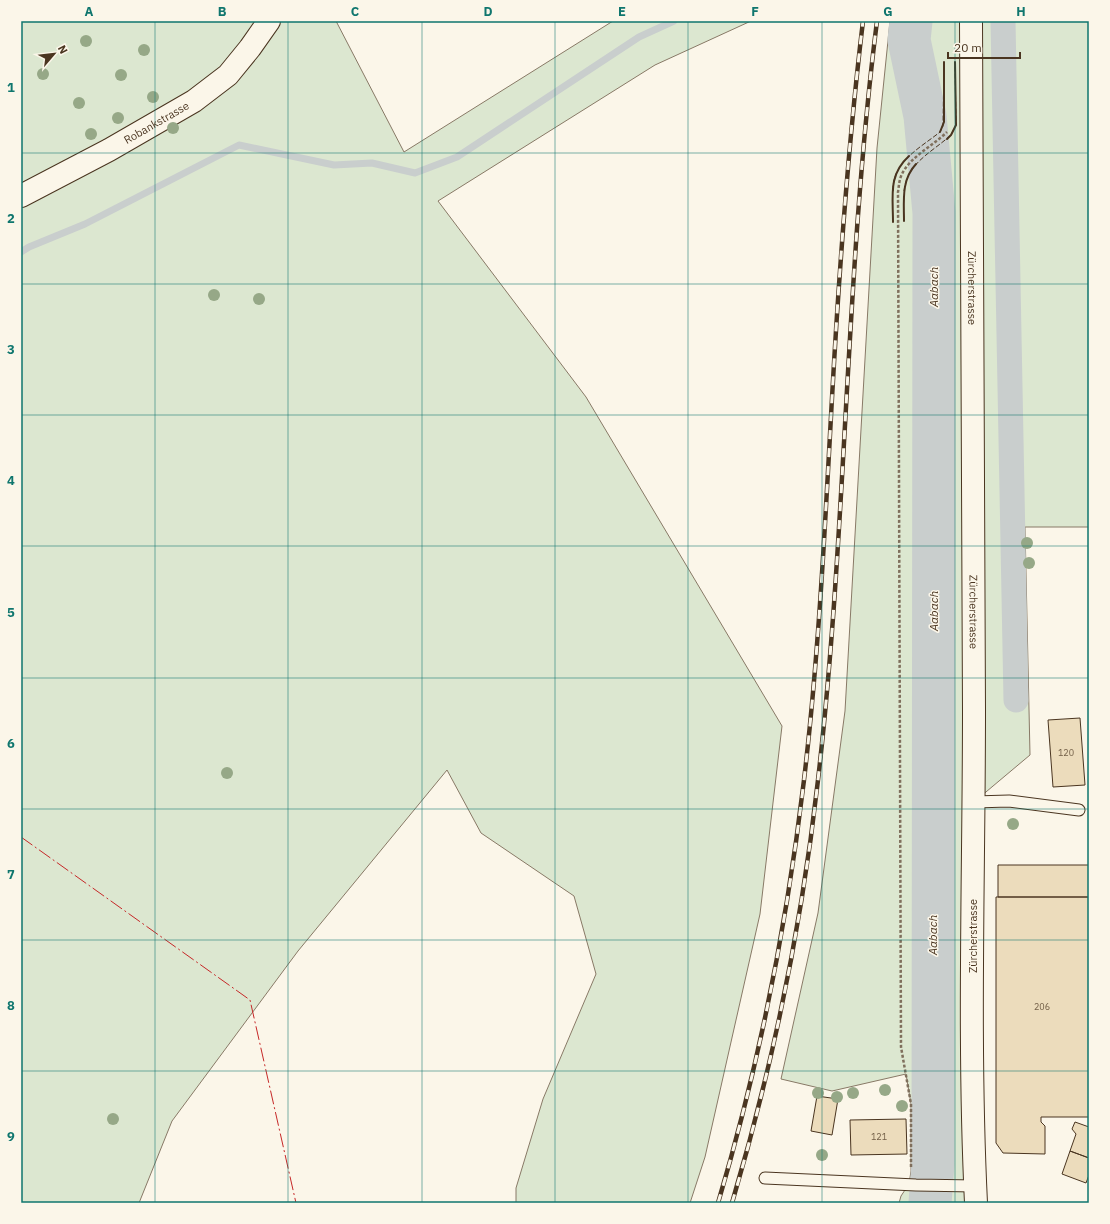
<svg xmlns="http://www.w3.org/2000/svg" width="1110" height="1224" viewBox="0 0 1110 1224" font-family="'IBM Plex Sans',sans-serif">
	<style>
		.green { fill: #dce7d0; stroke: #887966 }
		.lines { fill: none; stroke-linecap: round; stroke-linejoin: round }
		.stream { stroke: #c9cecd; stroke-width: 7 }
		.canal { stroke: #c9cecd; stroke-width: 25 }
		.river { stroke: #c9cecd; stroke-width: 43 }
		.building { fill: #ecdcbc; stroke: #4a3520 }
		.service-casing { stroke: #4a3520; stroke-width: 13 }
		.minor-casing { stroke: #4a3520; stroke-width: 24 }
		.secondary-casing { stroke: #4a3520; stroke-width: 24 }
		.path { stroke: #7f6f5c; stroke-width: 2.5; stroke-dasharray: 3 2; stroke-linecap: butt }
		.service { stroke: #fbf6e9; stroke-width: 11 }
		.minor { stroke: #fbf6e9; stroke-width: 22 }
		.secondary { stroke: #fbf6e9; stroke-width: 22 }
		.rail-casing { stroke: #4a3520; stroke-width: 4.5 }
		.rail { stroke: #fbf6e9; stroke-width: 3; stroke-dasharray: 9; stroke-linecap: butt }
		.fence { stroke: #4a3520; stroke-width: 1; stroke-dasharray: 5 2; stroke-linecap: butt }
		.wall { stroke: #4a3520; stroke-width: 2 }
		.power { stroke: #c62828; stroke-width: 1; stroke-dasharray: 14 3 2 3; stroke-linecap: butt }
		.tree { fill: #96a887 }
		.grid { fill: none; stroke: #0f766e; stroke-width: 1; stroke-opacity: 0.55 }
		.labels { text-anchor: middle; stroke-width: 3; stroke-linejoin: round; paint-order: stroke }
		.number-label { font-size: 9px; fill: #725f47 }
		.street-label { font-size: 11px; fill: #4a3520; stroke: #fbf6e9 }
		.water-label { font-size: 12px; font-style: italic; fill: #4a3520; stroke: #fbf6e9 }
		.neatline { fill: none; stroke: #0f766e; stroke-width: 1.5 }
		.grid-label { font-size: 13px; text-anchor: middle; font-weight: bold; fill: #0f766e }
	</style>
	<rect width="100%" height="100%" fill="#fbf6e9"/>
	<path class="green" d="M21 21H336L404 152 613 21H751L655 65 438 201 586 397 782 726 760 914 705 1157 690 1203H516V1188L543 1099 596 974 574 896 481 833 447 770 298 951 172 1121 139 1203H21Z
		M890 21H1089V527H1025L1030 755 974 802 976 1203H899L901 1196 909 1184 911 1171V1104L906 1074 832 1091 781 1079 818 913 845 711 877 148Z"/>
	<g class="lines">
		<path class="stream" d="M21 252 29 247 85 224 239 145 334 165 372 163 415 173 457 157 639 37 674 21"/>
		<path class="canal" d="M1003 21 1016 700"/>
		<path class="river" d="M911 21 909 40 925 116 934 213 933 1164 930 1203"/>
	</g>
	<path class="building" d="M1080 718 1085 785 1053 787 1048 720Z
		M998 865H1089V897H998Z
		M996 897H1089V1117H1041V1122L1045 1126V1154L1003 1153 996 1143Z
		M817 1096 838 1099 832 1135 811 1131Z
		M906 1119 907 1154 851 1155 850 1120Z
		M1075 1122 1089 1127V1158L1070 1151 1076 1134 1072 1129Z
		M1070 1151 1089 1158V1175L1086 1183 1062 1174Z"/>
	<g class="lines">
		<defs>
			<path id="service" d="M974 802 1009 801 1079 810
				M765 1178 916 1185 975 1186"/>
			<g id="minor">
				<path id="s1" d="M21 196 109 150 194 101 228 75 250 48 269 21"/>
			</g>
			<g id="secondary">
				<path id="s2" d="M971 21C972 251 973 480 974 710 974 874 968 1039 976 1203"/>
			</g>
		</defs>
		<use href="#service" class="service-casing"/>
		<use href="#minor" class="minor-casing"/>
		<use href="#secondary" class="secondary-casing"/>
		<path class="path" d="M911 1167V1104L901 1047 898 192C899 186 899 180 902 174 910 157 934 145 947 132"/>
		<use href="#service" class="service"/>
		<use href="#minor" class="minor"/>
		<use href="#secondary" class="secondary"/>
		<defs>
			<path id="rail" d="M718 1203C759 1065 787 924 804 780 819 653 825 525 832 398 839 272 848 146 863 21
				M732 1203C773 1065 802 923 818 780 847 528 845 273 877 21"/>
		</defs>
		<use href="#rail" class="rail-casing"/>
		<use href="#rail" class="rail"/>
		<path class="fence" d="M893 191C892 162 920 148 940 132L943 126 944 62
			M904 191C907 163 931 153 951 135L956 125 955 62"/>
		<path class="wall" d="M940 132 944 122V62
			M947 139 951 135 956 125 955 62
			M904 221C904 201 901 180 916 164
			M893 222C893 196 888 175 909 156"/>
		<path class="power" d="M21 837 250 1000 296 1203"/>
	</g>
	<g class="tree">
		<circle cx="86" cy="41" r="6"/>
		<circle cx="144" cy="50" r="6"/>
		<circle cx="43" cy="74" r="6"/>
		<circle cx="121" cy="75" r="6"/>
		<circle cx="153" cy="97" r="6"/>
		<circle cx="79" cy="103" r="6"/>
		<circle cx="118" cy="118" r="6"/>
		<circle cx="173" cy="128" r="6"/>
		<circle cx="91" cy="134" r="6"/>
		<circle cx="214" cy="295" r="6"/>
		<circle cx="259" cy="299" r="6"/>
		<circle cx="1027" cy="543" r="6"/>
		<circle cx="1029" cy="563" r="6"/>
		<circle cx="227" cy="773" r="6"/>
		<circle cx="1013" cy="824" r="6"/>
		<circle cx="885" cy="1090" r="6"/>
		<circle cx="818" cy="1093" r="6"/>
		<circle cx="853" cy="1093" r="6"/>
		<circle cx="837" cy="1097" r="6"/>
		<circle cx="902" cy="1106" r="6"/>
		<circle cx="113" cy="1119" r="6"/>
		<circle cx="822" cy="1155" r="6"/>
	</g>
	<path class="grid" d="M155 21V1203M288 21V1203M422 21V1203M555 21V1203M688 21V1203M822 21V1203M955 21V1203M21 153H1089M21 284H1089M21 415H1089M21 546H1089M21 678H1089M21 809H1089M21 940H1089M21 1071H1089"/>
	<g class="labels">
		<g class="number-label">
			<text x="1066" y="756">120</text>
			<text x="1042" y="1010">206</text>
			<text x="879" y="1140">121</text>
		</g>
		<g class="street-label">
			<text dy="4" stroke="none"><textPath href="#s1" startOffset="154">Robankstrasse</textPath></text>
			<text dy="4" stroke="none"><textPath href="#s2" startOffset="267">Zürcherstrasse</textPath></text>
			<text dy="4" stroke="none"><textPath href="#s2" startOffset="591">Zürcherstrasse</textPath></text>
			<text transform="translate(973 936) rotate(-90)" y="4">Zürcherstrasse</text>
		</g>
		<g class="water-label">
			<text transform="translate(934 287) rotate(-90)" y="4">Aabach</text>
			<text transform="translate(934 611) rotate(-90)" y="4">Aabach</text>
			<text transform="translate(933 935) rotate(-90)" y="4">Aabach</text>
		</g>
	</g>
	<rect width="1110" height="1224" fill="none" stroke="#fbf6e9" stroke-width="44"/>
	<g transform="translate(54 54) rotate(62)" stroke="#fbf6e9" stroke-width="3" paint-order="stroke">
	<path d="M0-3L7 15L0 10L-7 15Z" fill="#4a3520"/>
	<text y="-6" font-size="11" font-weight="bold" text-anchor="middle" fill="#4a3520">N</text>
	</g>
	<path d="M948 52v6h72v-6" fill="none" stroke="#4a3520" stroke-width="2"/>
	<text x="954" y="52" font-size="12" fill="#4a3520" stroke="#fbf6e9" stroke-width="3" paint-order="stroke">20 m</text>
	<rect x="22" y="22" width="1066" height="1180" class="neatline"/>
	<g class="grid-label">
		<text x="89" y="16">A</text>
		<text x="222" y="16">B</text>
		<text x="355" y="16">C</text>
		<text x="488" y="16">D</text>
		<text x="622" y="16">E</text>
		<text x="755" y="16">F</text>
		<text x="888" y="16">G</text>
		<text x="1021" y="16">H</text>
		<text x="11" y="92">1</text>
		<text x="11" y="223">2</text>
		<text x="11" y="354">3</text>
		<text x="11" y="485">4</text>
		<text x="11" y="617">5</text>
		<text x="11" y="748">6</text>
		<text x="11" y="879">7</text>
		<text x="11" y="1010">8</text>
		<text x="11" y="1141">9</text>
	</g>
</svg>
